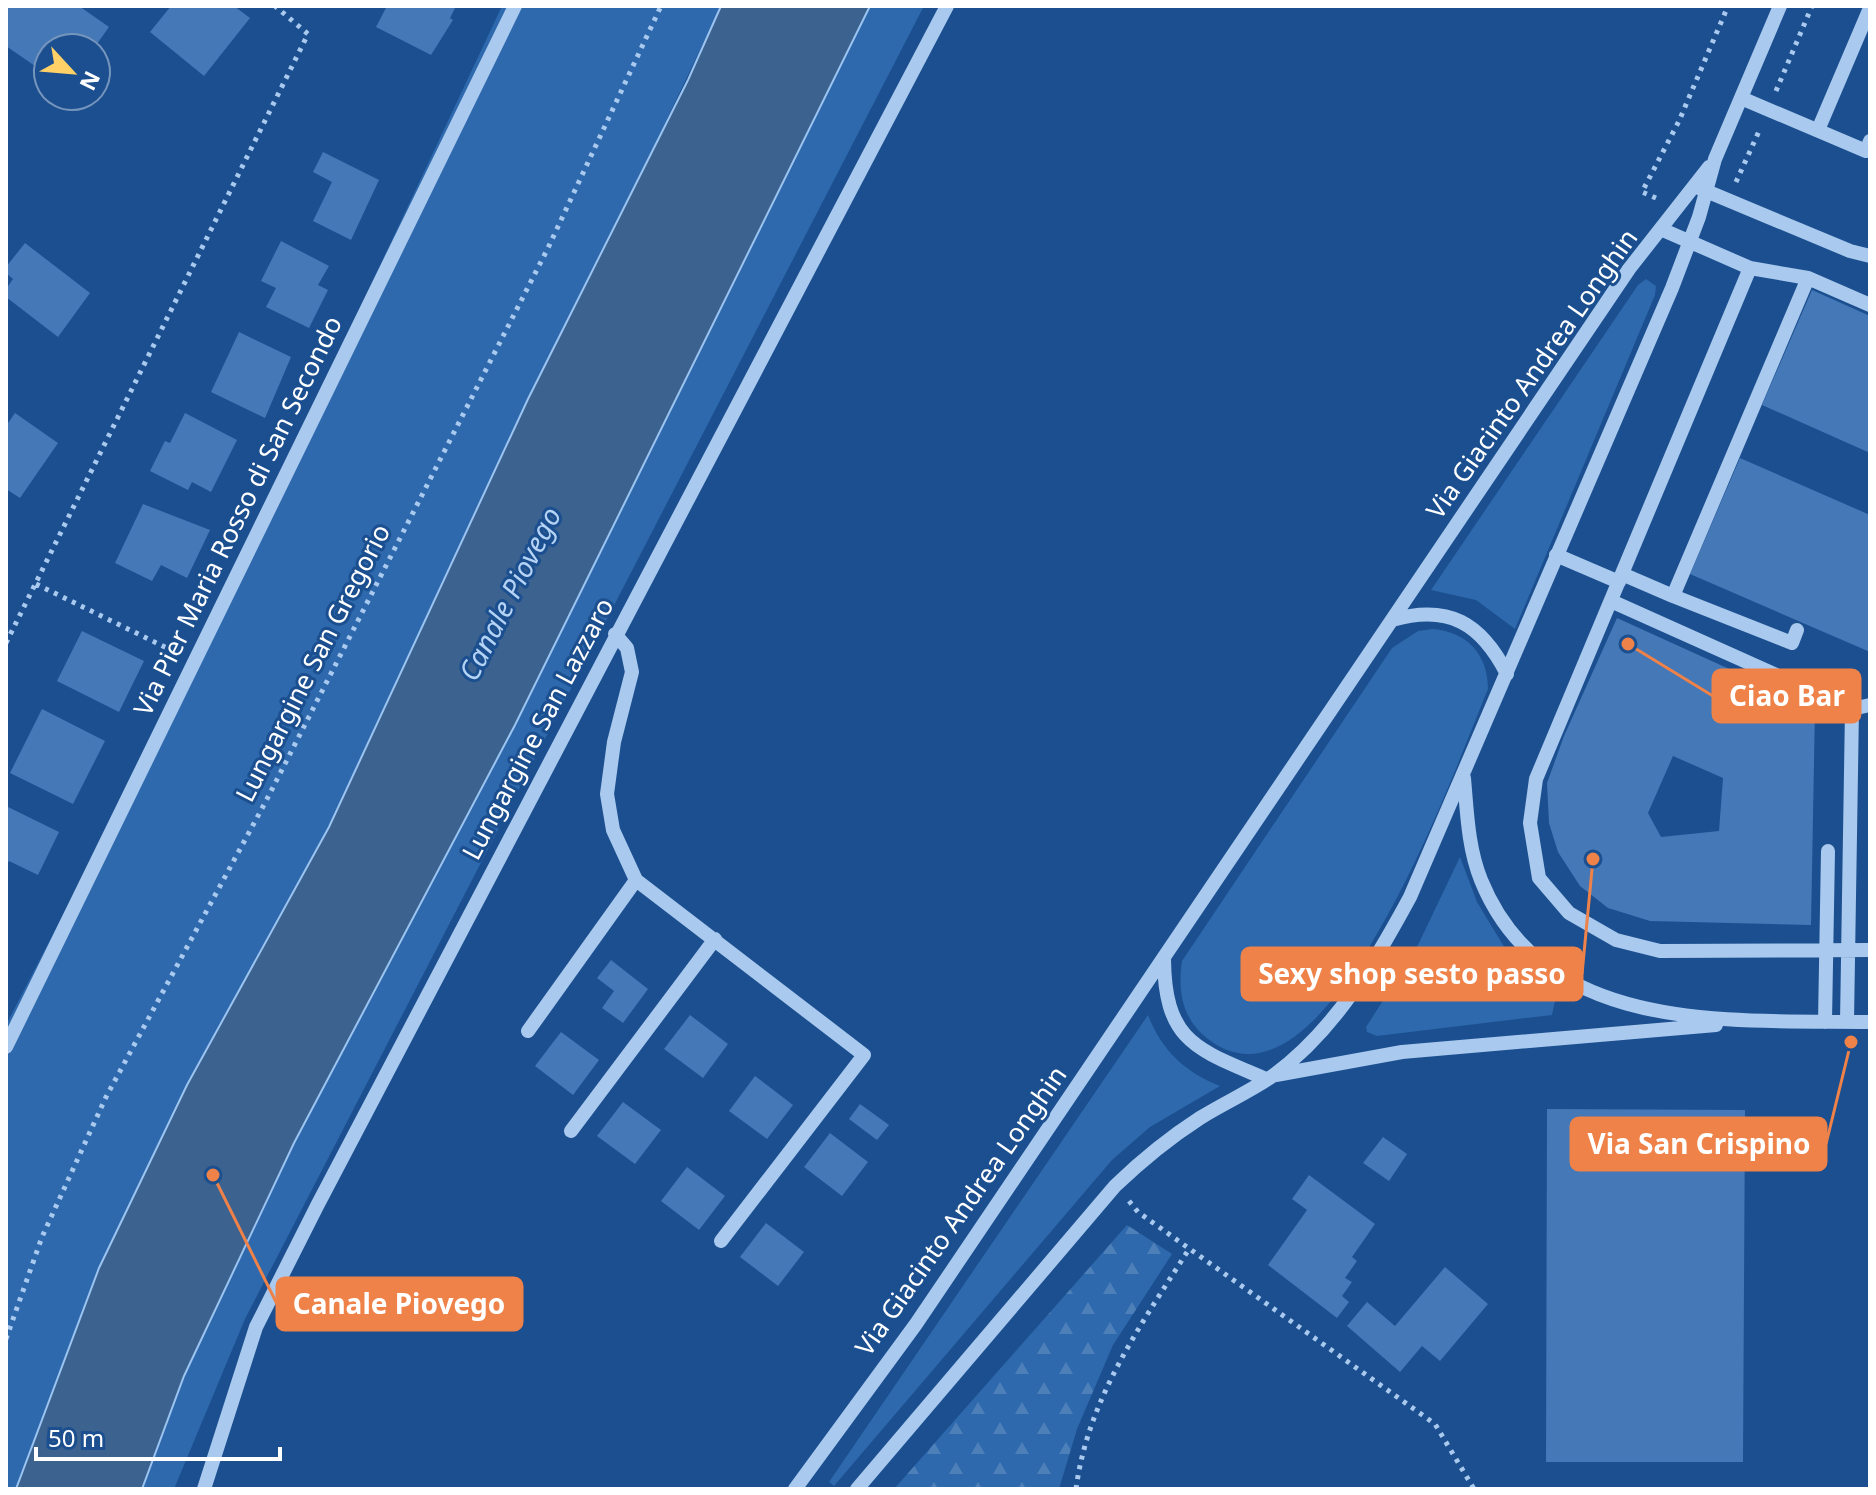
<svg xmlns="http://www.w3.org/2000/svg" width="1876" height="1495" viewBox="0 0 1876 1495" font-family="'Noto Sans',sans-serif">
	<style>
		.green { fill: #2e69ad }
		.forest { fill: url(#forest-firs) }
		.water { fill: #3c6290; stroke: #9cc4f0; stroke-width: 2 }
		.building { fill: #4478b7; fill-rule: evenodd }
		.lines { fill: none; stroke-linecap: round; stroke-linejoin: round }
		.path { stroke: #a9c9ee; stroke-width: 5; stroke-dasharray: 4 6; stroke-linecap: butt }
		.minor { stroke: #a9c9ee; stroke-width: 14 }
		.labels { text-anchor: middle; stroke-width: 6; stroke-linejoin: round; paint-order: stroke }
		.street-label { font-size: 26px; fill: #fff; stroke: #1b4f8f }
		.water-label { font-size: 28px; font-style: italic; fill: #b5d3f5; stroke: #1b4f8f }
		.leader { fill: none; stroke: #ee8249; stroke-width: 3 }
		.callout-dot { fill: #ee8249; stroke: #1b4f8f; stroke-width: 3 }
		.callout { fill: #ee8249; stroke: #ee8249; stroke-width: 3 }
		.callout-label { font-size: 28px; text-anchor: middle; font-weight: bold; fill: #fff }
	</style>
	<defs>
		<pattern id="forest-firs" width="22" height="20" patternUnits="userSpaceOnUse" patternTransform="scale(2)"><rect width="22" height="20" fill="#2e69ad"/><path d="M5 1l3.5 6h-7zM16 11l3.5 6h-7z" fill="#4d80b9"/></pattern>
	</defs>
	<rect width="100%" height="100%" fill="#1b4f8f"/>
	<path class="green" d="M502 6H721L329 827 187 1085 99 1268 16 1489H6V1025L194 661Z
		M870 6H924L245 1319 174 1489H142L184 1376 294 1143 515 725Z
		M1646 279 1656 286 1655 295 1515 629 1476 600 1431 590 1638 285Z
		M1433 629C1467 632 1488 654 1488 689 1457 762 1324 1145 1202 1034 1181 1014 1178 988 1182 961L1392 648 1418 631Z
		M1460 857 1477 902 1503 945 1555 1001 1552 1015 1377 1036 1367 1032 1366 1027 1416 949Z
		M1148 1015C1162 1051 1185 1072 1220 1086L1150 1127 1112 1160 834 1486 829 1482Z"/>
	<path class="forest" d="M1127 1225 1172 1254 1113 1345 1077 1429 1059 1489H894Z"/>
	<path class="water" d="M721 6H870L515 725 294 1143 184 1376 142 1489H16L99 1268 187 1085 329 827 528 399 688 80Z"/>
	<path class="building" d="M6 6H79L109 27 94 48H48V75L6 46Z
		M171 6H234L250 18 204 76 150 32Z
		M387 6H456L450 18 453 20 431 55 376 27Z
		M323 152 379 180 351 240 313 221 332 182 313 172Z
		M281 241 329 266 318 285 328 290 309 328 266 307 276 288 261 281Z
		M25 243 90 293 58 337 6 297V289L13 279 6 273V267Z
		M1812 290 1870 316V453L1762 405Z
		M239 332 291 357 265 418 211 392Z
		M15 413 58 443 20 498 6 489V426Z
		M185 413 237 440 211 492 192 482 188 490 150 471 165 441 170 443Z
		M1740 458 1870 515V652L1690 574Z
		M143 504 210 530 187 578 161 565 152 581 115 563Z
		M1617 618 1815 708 1811 925 1650 921 1608 908 1580 886 1558 852 1549 823 1547 783 1564 736ZM1673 756 1723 778 1719 831 1661 837 1648 813Z
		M82 631 144 661 119 712 57 681Z
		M42 709 105 741 73 804 10 773Z
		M6 806 59 832 38 875 9 861 6 866Z
		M611 960 648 989 623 1023 602 1008 614 991 597 978Z
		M690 1015 728 1044 703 1078 664 1049Z
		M561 1032 599 1060 573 1095 535 1066Z
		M755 1076 793 1105 767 1139 729 1111Z
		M623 1102 661 1130 635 1164 597 1136Z
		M860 1104 889 1125 877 1140 849 1119Z
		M1547 1109 1745 1110 1743 1462H1546Z
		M830 1133 868 1162 842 1196 804 1167Z
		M1383 1137 1407 1154 1389 1181 1363 1163Z
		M687 1167 725 1196 699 1230 661 1201Z
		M1309 1175 1375 1224 1352 1257 1357 1261 1345 1278 1352 1282 1342 1296 1349 1302 1337 1318 1268 1265 1307 1210 1292 1199Z
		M766 1223 804 1252 778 1286 740 1257Z
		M1445 1267 1488 1304 1440 1361 1422 1346 1400 1372 1347 1326 1367 1302 1395 1326Z"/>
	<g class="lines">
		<path class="path" d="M1776 91 1812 6
			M1736 182 1760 129
			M1656 198 1642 192 1679 121 1728 6
			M36 584 175 652
			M6 643 308 34 275 6
			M1129 1201 1138 1212 1435 1424 1474 1489
			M6 1339 42 1237 106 1097 266 801 548 248 661 6
			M1076 1489C1088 1398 1141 1325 1189 1249"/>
		<path class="minor" d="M1741 98 1866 151 1870 141
			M1818 130 1870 8
			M1699 188 1850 251 1870 256
			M1663 230 1750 268 1808 278 1870 305
			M1750 268 1536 779 1530 823 1539 878 1569 913 1616 940 1660 951 1870 950
			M1556 555 1619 582
			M1622 574 1673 596 1808 278
			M1673 596 1792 643 1797 630
			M1611 601 1852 709 1847 1022
			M1392 620C1449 604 1481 623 1507 674
			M615 634 627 648 632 672 614 742 607 794 613 830 636 880 864 1055 721 1241
			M1852 709 1870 705
			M1464 778C1467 812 1468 848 1481 880 1544 1036 1732 1020 1870 1022
			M1164 959C1165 1043 1197 1049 1266 1079
			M1825 1022 1828 851
			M528 1031 636 880
			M6 1047 515 6
			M1276 1075 1402 1052 1716 1025
			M571 1131 715 939
			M204 1489 256 1327 317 1206 947 6
			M795 1489 916 1324 1629 269 1709 167
			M857 1489 1115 1186C1141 1161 1169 1138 1200 1118 1224 1103 1251 1091 1274 1075 1335 1030 1375 962 1410 897L1672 288 1699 217 1715 159 1780 6"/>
	</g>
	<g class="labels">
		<g class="street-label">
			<text transform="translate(1532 374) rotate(-55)" y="9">Via Giacinto Andrea Longhin</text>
			<text transform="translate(238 516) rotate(-64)" y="9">Via Pier Maria Rosso di San Secondo</text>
			<text transform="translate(313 663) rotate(-63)" y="9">Lungargine San Gregorio</text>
			<text transform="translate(538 729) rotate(-62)" y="9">Lungargine San Lazzaro</text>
			<text transform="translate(961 1211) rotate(-55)" y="9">Via Giacinto Andrea Longhin</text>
		</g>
		<g class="water-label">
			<text transform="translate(510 594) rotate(-63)" y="10">Canale Piovego</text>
		</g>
	</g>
	<path class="leader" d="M1628 644L1713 696M1593 859L1582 974M1851 1042L1826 1144M213 1175L277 1304"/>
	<g class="callout-dot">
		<circle cx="1628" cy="644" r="8"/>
		<circle cx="1593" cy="859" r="8"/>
		<circle cx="1851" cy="1042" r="8"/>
		<circle cx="213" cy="1175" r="8"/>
	</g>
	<g class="callout">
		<rect x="1713" y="670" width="147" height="52" rx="8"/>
		<rect x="1242" y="948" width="340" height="52" rx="8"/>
		<rect x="1571" y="1118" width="255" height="52" rx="8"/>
		<rect x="277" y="1278" width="245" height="52" rx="8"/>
	</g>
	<g class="callout-label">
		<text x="1787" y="706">Ciao Bar</text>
		<text x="1412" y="984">Sexy shop sesto passo</text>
		<text x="1699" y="1154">Via San Crispino</text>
		<text x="399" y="1314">Canale Piovego</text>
	</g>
	<rect width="1876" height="1495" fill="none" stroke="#ffffff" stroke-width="16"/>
	<g transform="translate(72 72) rotate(116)"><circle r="38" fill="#1b4f8f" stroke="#7695bc" stroke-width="2"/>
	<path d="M0-6L14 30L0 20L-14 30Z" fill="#ffd166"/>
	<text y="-12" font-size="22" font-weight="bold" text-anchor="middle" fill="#ffffff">N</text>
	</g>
	<path d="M36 1447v12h244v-12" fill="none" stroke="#ffffff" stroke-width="4"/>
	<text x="48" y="1447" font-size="24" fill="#ffffff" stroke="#1b4f8f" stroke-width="6" paint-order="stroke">50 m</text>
</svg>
